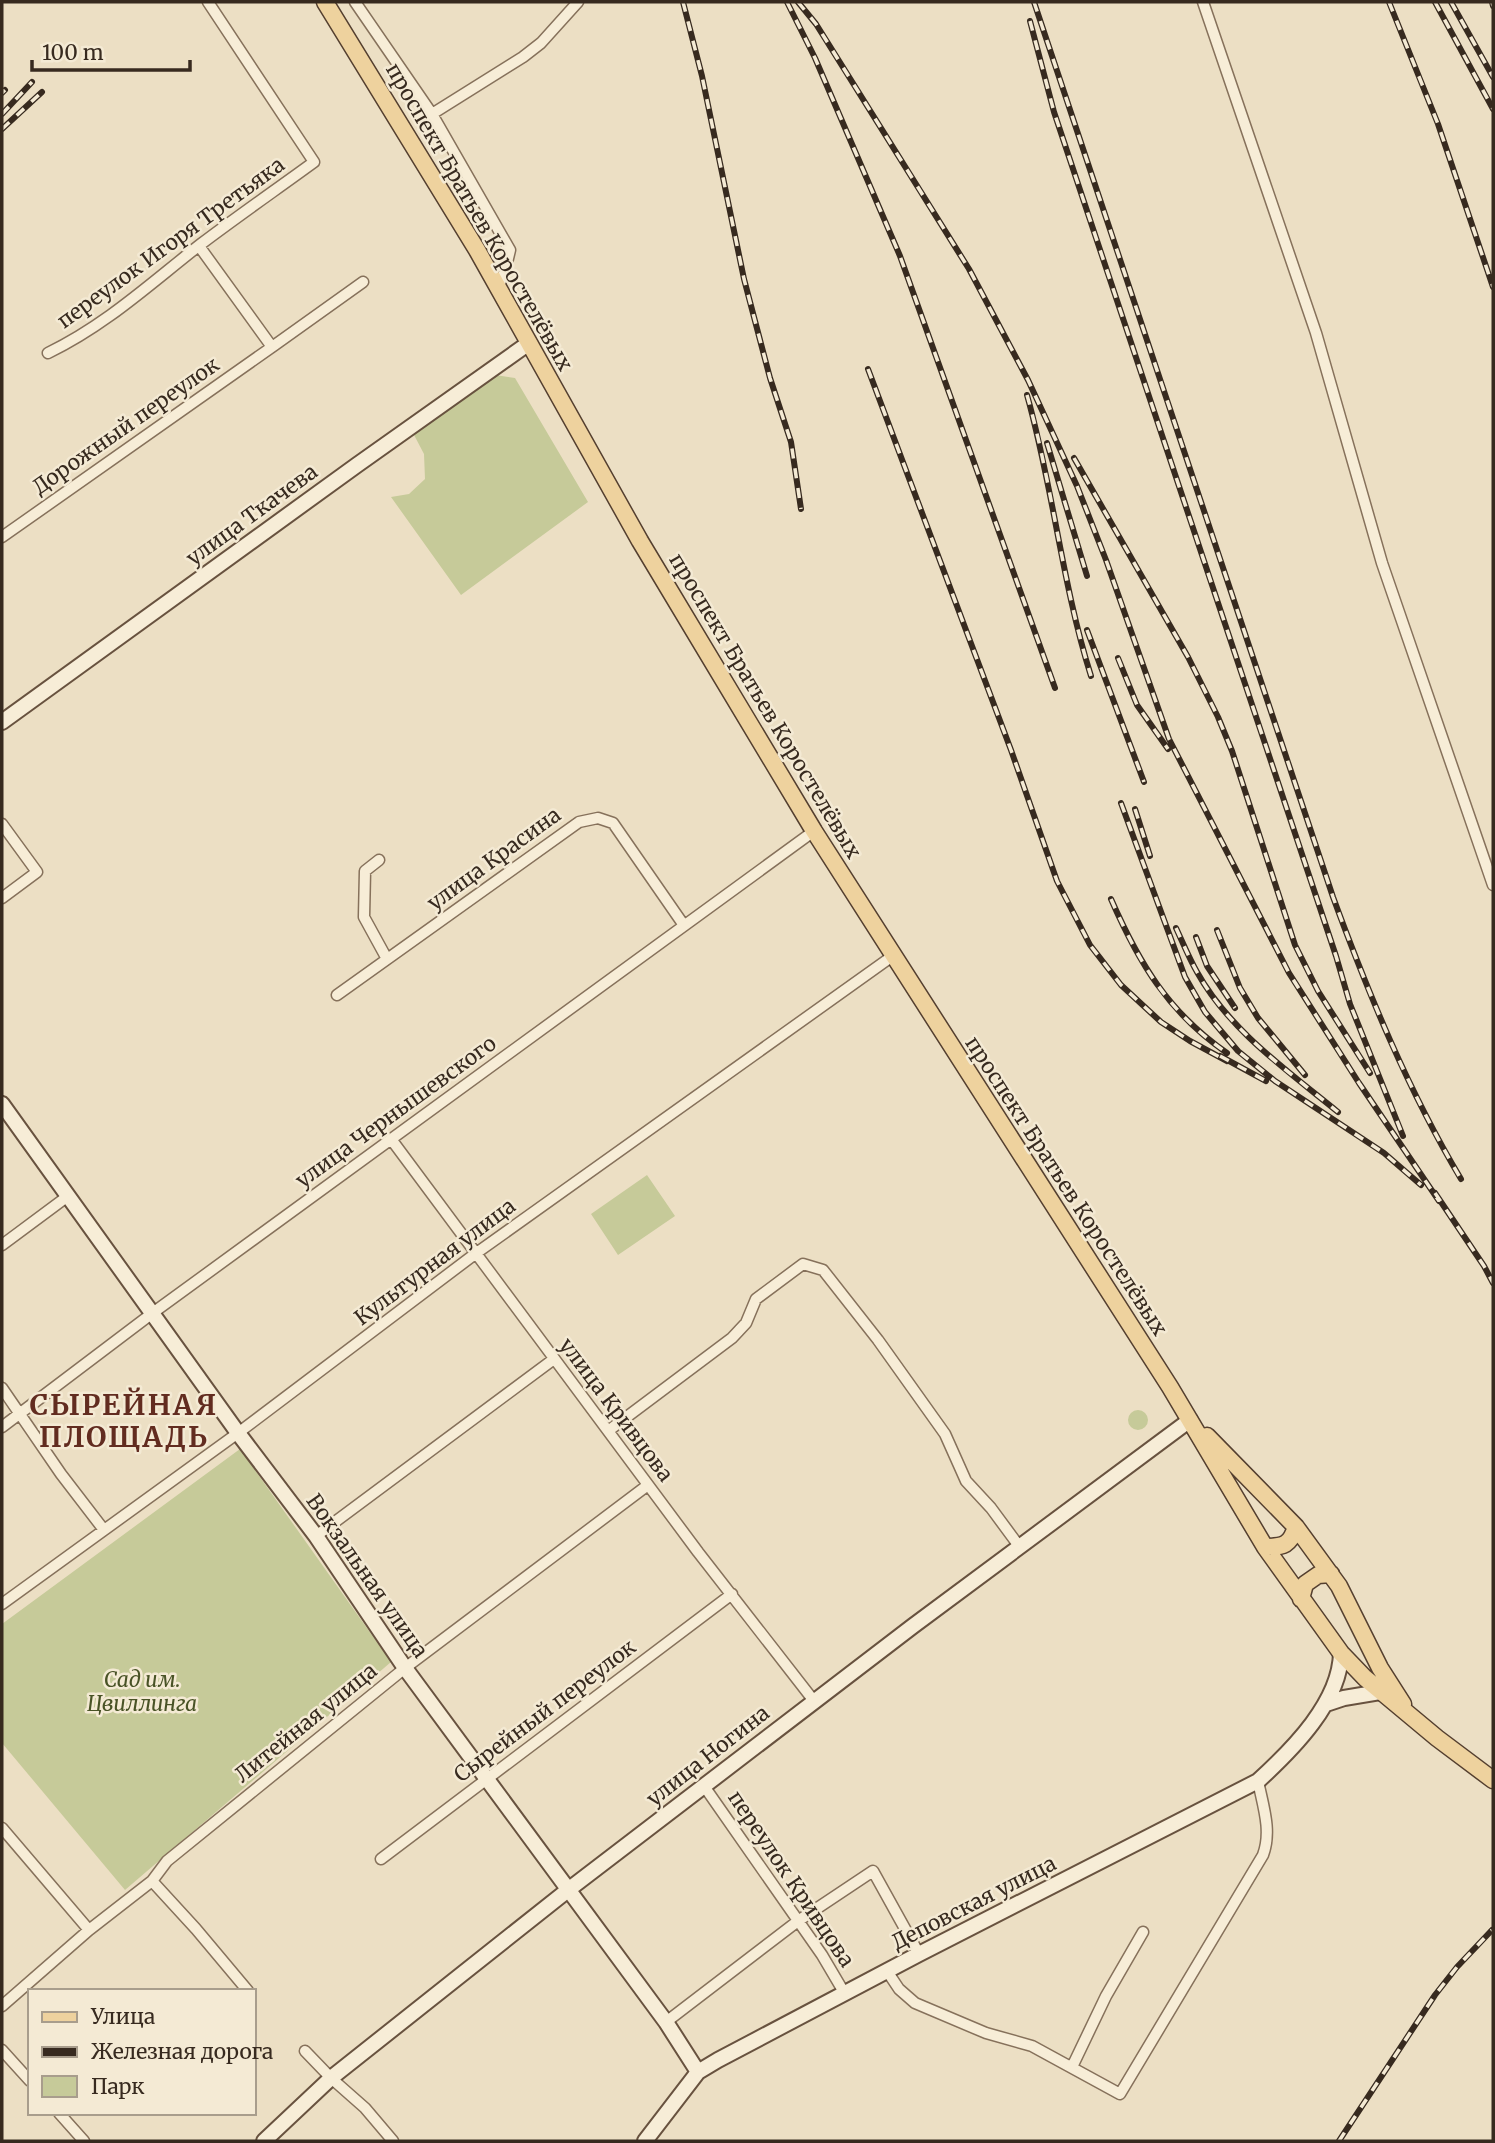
<svg xmlns="http://www.w3.org/2000/svg" width="1495" height="2143" viewBox="0 0 1495 2143" font-family="Merriweather,serif">
	<style>
		.green { fill: #c6ca99 }
		.lines { fill: none; stroke-linecap: round; stroke-linejoin: round }
		.street-casing { stroke: #86715b; stroke-width: 13 }
		.secondary-casing { stroke: #68523f; stroke-width: 18 }
		.primary-casing { stroke: #543f2f; stroke-width: 19 }
		.street { stroke: #f7edd7; stroke-width: 10 }
		.secondary { stroke: #f7edd7; stroke-width: 14 }
		.primary { stroke: #eed29e; stroke-width: 16 }
		.rail-casing { stroke: #372a1f; stroke-width: 6 }
		.rail { stroke: #f4ead4; stroke-width: 3.5; stroke-dasharray: 10; stroke-linecap: butt }
		.labels { text-anchor: middle; stroke-width: 5; stroke-linejoin: round; paint-order: stroke }
		.street-label { font-size: 21px; fill: #372a1f; stroke: #f4ead4 }
		.park-label { font-size: 21px; font-style: italic; fill: #495326; stroke: #f4ead4 }
		.district-label { font-size: 28px; font-weight: bold; letter-spacing: 2px; fill: #622c20; stroke: #f4ead4 }
	</style>
	<rect width="100%" height="100%" fill="#ecdfc4"/>
	<path class="green" d="M495 375 515 378 588 502 461 595 391 497 409 494 425 479 424 454 413 433Z
		M647 1175 675 1216 618 1255 591 1214Z
		M1128 1420a10 10 0 1 1 20 0a10 10 0 1 1-20 0Z
		M240 1449 391 1662 125 1890 2 1743V1624Z"/>
	<g class="lines">
		<defs>
			<path id="street" d="M355 2 432 114 510 250 505 271 498 288
				M1203 2 1316 333 1382 563 1493 885
				M432 114 523 57 541 43 578 2
				M272 347 363 282
				M48 353C106 325 151 283 201 244 238 216 277 189 314 162L208 2
				M2 537 272 347 199 246
				M2 824 37 872 2 898
				M379 860 365 871 364 917 387 959
				M337 995 579 822 598 818 613 823 683 924
				M391 1139 698 1552 814 1701
				M2 1245 68 1196
				M2 1388 61 1474 104 1530
				M2 1427 154 1312 814 831
				M608 1431 732 1338 746 1323 756 1299 803 1264 823 1270 878 1340 945 1434 966 1481 991 1508 1019 1546
				M316 1536 554 1359
				M2 1604 238 1433 475 1254 894 955
				M704 1786 822 1955 845 1994
				M2 1828 89 1930
				M381 1859 732 1594
				M152 1881 196 1929 248 1991
				M887 1971 899 1989 915 2003 986 2033 1032 2046 1120 2094 1263 1855C1272 1831 1263 1806 1258 1781
				M2 2006 89 1930 152 1881 167 1861 405 1668 648 1485
				M666 2022 798 1921 873 1871 919 1954
				M2 2050 30 2081
				M305 2051 331 2078 365 2108 393 2141
				M1072 2067 1106 1996 1143 1932
				M59 2113 84 2141"/>
			<path id="secondary" d="M2 722 357 465 529 343
				M2 1104 238 1433 316 1536 405 1668 666 2022 698 2072
				M1326 1704 1344 1698 1380 1692
				M264 2141 331 2078 568 1890 913 1626 1190 1420
				M645 2141 698 2072 718 2060 919 1954 1258 1781C1293 1749 1340 1702 1341 1653"/>
			<path id="primary" d="M325 2 477 250 640 541 814 831 1170 1387 1265 1547 1341 1653 1365 1678 1437 1738 1493 1780
				M1207 1436 1296 1527 1339 1586 1380 1668 1403 1704
				M1265 1547C1284 1547 1290 1545 1296 1527
				M1301 1599 1305 1584 1318 1575 1331 1574"/>
		</defs>
		<use href="#street" class="street-casing"/>
		<use href="#secondary" class="secondary-casing"/>
		<use href="#primary" class="primary-casing"/>
		<use href="#street" class="street"/>
		<use href="#secondary" class="secondary"/>
		<use href="#primary" class="primary"/>
		<defs>
			<path id="rail" d="M683 2 702 76 744 279 770 378 791 442 801 509
				M787 2 815 58 900 256 1055 688
				M798 2 816 24 969 269 1028 380 1077 486 1106 560 1169 739 1289 973 1359 1083 1439 1201
				M1034 2 1333 897C1369 995 1408 1090 1461 1179
				M1389 2 1438 124 1493 287
				M1435 2 1493 109
				M1451 2 1493 77
				M1492 2 1493 6
				M1030 21 1054 112 1336 956 1350 1004 1403 1136
				M2 93 5 90
				M2 114 32 82
				M2 129 42 92
				M868 369 1011 750 1057 881 1090 945 1121 985 1161 1022 1190 1041 1227 1061
				M1027 395C1053 487 1062 584 1091 676
				M1047 443 1087 576
				M1074 458 1188 657 1218 717 1232 751 1295 945 1318 991 1370 1073
				M1087 630 1144 782
				M1118 658 1137 705 1168 749
				M1121 803 1185 977 1205 1012 1238 1051 1275 1081 1384 1153 1421 1185
				M1135 809 1150 856
				M1111 899C1139 963 1168 1012 1227 1053
				M1176 928C1183 943 1189 958 1197 972 1229 1030 1288 1071 1338 1112
				M1217 930 1240 988 1258 1018 1305 1075
				M1196 937 1207 966 1235 1008
				M1220 1056 1266 1081
				M1435 1193 1484 1266 1493 1283
				M1339 2141 1435 1995 1457 1967 1492 1930"/>
		</defs>
		<use href="#rail" class="rail-casing"/>
		<use href="#rail" class="rail"/>
	</g>
	<g class="labels">
		<g class="street-label">
			<text transform="translate(479 217) rotate(60)" y="7">проспект Братьев Коростелёвых</text>
			<text transform="translate(171 243) rotate(-36)" y="7">переулок Игоря Третьяка</text>
			<text transform="translate(126 426) rotate(-35)" y="7">Дорожный переулок</text>
			<text transform="translate(252 515) rotate(-36)" y="7">улица Ткачева</text>
			<text transform="translate(765 706) rotate(59)" y="7">проспект Братьев Коростелёвых</text>
			<text transform="translate(494 859) rotate(-36)" y="7">улица Красина</text>
			<text transform="translate(396 1112) rotate(-36)" y="7">улица Чернышевского</text>
			<text transform="translate(1066 1186) rotate(57)" y="7">проспект Братьев Коростелёвых</text>
			<text transform="translate(435 1262) rotate(-37)" y="7">Культурная улица</text>
			<text transform="translate(616 1410) rotate(53)" y="7">улица Кривцова</text>
			<text transform="translate(367 1576) rotate(55)" y="7">Вокзальная улица</text>
			<text transform="translate(545 1711) rotate(-37)" y="7">Сырейный переулок</text>
			<text transform="translate(306 1723) rotate(-39)" y="7">Литейная улица</text>
			<text transform="translate(708 1756) rotate(-38)" y="7">улица Ногина</text>
			<text transform="translate(791 1879) rotate(56)" y="7">переулок Кривцова</text>
			<text transform="translate(974 1903) rotate(-27)" y="7">Деповская улица</text>
		</g>
		<g class="park-label">
			<text x="142" y="1687">Сад им.<tspan x="142" dy="24">Цвиллинга</tspan></text>
		</g>
		<g class="district-label">
			<text x="124" y="1415">СЫРЕЙНАЯ<tspan x="124" dy="32">ПЛОЩАДЬ</tspan></text>
		</g>
	</g>
	<rect width="1495" height="2143" fill="none" stroke="#372a1f" stroke-width="7"/>
	<rect x="28" y="1989" width="228" height="126" fill="#f4ead4" stroke="#a89d8c" stroke-width="2"/>
	<rect x="42" y="2012" width="35" height="10" fill="#eed29e" stroke="#a89d8c" stroke-width="2"/>
	<text x="91" y="2024" font-size="21" fill="#372a1f">Улица</text>
	<rect x="42" y="2047" width="35" height="10" fill="#372a1f" stroke="#a89d8c" stroke-width="2"/>
	<text x="91" y="2059" font-size="21" fill="#372a1f">Железная дорога</text>
	<rect x="42" y="2076" width="35" height="21" fill="#c6ca99" stroke="#a89d8c" stroke-width="2"/>
	<text x="91" y="2094" font-size="21" fill="#372a1f">Парк</text>
	<path d="M32 60v10h158v-10" fill="none" stroke="#372a1f" stroke-width="3.5"/>
	<text x="42" y="60" font-size="21" fill="#372a1f" stroke="#f4ead4" stroke-width="5" paint-order="stroke">100 m</text>
</svg>
